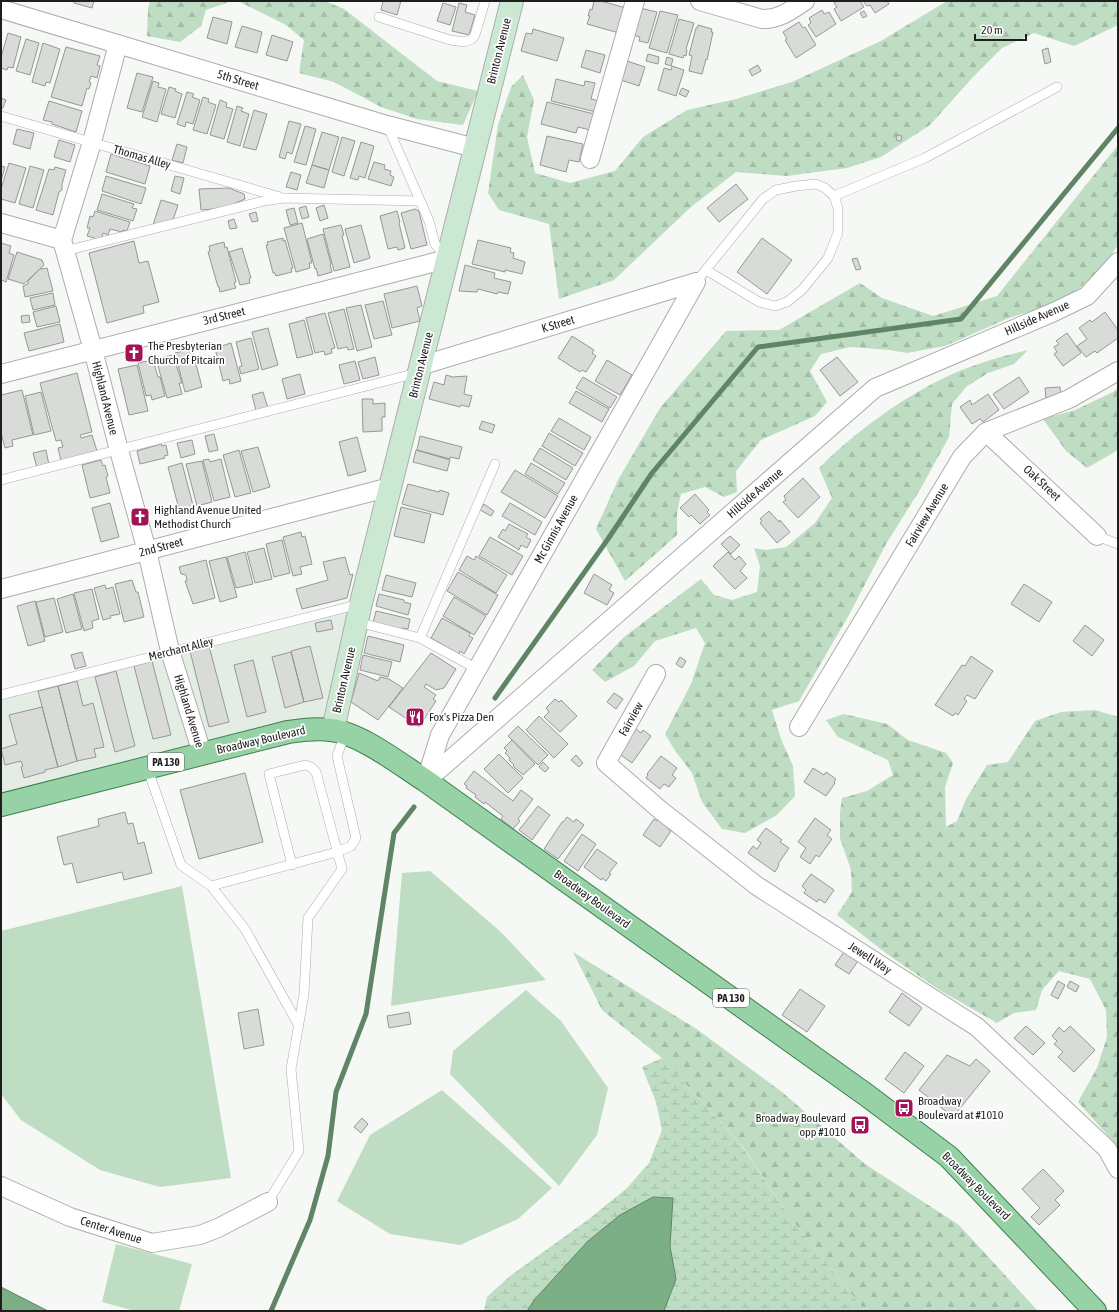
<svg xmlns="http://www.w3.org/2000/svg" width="1119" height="1312" viewBox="0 0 1119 1312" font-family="'Asap Condensed',sans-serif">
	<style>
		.built { fill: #e3ede4 }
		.forest { fill: url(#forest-firs) }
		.wetland { fill: url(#wetland-marsh) }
		.pitch { fill: #beddc3 }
		.water { fill: #7caf86; stroke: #608466 }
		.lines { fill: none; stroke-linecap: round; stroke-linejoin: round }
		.stream { stroke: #608466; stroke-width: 5 }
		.building { fill: #d8dbd8; stroke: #959895 }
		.lane-casing { stroke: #abaeab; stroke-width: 10 }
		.street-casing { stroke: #abaeab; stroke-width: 20 }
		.secondary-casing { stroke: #abaeab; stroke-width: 24 }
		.primary-casing { stroke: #3e804f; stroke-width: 24 }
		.lane { stroke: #fff; stroke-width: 9 }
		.street { stroke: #fff; stroke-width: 18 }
		.secondary { stroke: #cae8d2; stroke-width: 22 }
		.primary { stroke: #96d2a6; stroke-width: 22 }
		.labels { text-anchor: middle; stroke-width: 3.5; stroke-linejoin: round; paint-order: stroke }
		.shield { fill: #fff; stroke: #616261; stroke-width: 1 }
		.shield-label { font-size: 11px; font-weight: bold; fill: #1d1e1d }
		.street-label { font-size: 12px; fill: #1d1e1d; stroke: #fff }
		.poi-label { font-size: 12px; fill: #1d1e1d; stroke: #fff; text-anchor: start }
	</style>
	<defs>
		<pattern id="forest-firs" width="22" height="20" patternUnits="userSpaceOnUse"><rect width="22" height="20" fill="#beddc3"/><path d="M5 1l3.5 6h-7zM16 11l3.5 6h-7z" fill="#a3bda7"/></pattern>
		<pattern id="wetland-marsh" width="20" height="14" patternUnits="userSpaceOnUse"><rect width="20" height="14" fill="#beddc3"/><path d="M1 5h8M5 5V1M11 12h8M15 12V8" fill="none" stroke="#a3bda7"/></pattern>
	</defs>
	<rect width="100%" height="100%" fill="#f5f8f5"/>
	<path class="built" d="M361 603 333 730 1 805V695Z"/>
	<path class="forest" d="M150 1H232L206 10 201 26 180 42 147 36 148 9Z
		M238 1H325L344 9 437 81 478 91 463 125 417 119 381 107 334 82 299 73 304 40 286 25Z
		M947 1H1118V25L1074 46 1034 33 1002 48 973 77 930 125 881 157 847 168 786 176 736 172 691 207 614 280 559 299 549 224 499 210 488 193 498 125 511 87 523 75 534 100 527 137 535 173 570 183 615 171 643 137 687 110 736 99 792 82 881 41Z
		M1118 145V245L1104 266 1066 300 1009 318 945 346 907 353 890 350 850 347 821 354 810 371 827 402 815 416 761 440 736 471 737 492 724 497 705 487 681 494 677 513V535L625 581 596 529 618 480 660 408 726 331 779 330 860 283 882 298 933 316 997 296Z
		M1028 350 1014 364 988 373 966 387 952 404 949 437 921 488 886 544 850 613 799 701 772 710 781 739 793 766 795 796 777 815 745 833 722 829 702 802 692 773 674 749 665 734 691 684 705 643 696 628 655 641 634 666 605 682 592 670 624 637 701 579 714 595 732 600 757 592 760 566 754 548 766 550 786 547 815 523 832 498 819 468C857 430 902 398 950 375 975 364 1002 356 1028 350Z
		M1118 388V450L1087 468 1066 451 1043 419 1075 410 1113 392Z
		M1095 710 1118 717V1147L1078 1102 1097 1068 1107 1037 1106 1010 1090 979 1059 971 1042 990 1036 1010 1014 1013 997 1023 941 991 887 954 837 915 852 892 851 870 840 838V812L842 798 867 791 893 775 888 760 838 737 826 720 844 714 887 724 908 740 946 753 953 763 945 787 946 827 957 821 966 799 987 765 1008 762 1035 721 1061 712Z
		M573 952 698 1030 782 1092 865 1164 959 1225 1038 1311H865L791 1219 743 1147 662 1058 602 1010Z"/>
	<path class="wetland" d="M662 1058 741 1145 791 1219 865 1311H664L676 1279 670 1246 673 1198 653 1197 588 1241 535 1299 527 1311H484L487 1297 510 1276 589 1219 626 1189 649 1163 662 1130 656 1102 642 1067Z"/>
	<path class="pitch" d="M430 871 502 933 546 980 391 1006 402 873Z
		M182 886 231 1178 160 1187 100 1170 21 1120 1 1094V931Z
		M526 990 561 1021 608 1088 597 1135 559 1186 450 1074 453 1051Z
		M442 1090 552 1188 518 1219 460 1245 390 1234 337 1201 370 1135Z
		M116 1244 192 1264 179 1311H135L102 1302Z"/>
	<path class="water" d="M653 1197 673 1198 670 1246 676 1279 664 1311H527L535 1299 588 1241 620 1215Z
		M1 1287 48 1311H1Z"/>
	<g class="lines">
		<path class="stream" d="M495 698 608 539 652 473 758 347 961 319 1118 128
			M271 1311 310 1220 328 1156 336 1092 366 1014 394 833 414 807"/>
	</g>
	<path class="building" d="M74 1H94L92 8 74 3Z
		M383 1H401L397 15 381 10Z
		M594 1H601L626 8 619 33 587 24 590 16H588L590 9 592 10Z
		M837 1H860L864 7 841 21 834 9 837 7 834 3Z
		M863 1H887L889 4 875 13 870 5 867 6Z
		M443 3 456 7 450 25 437 21Z
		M459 3 467 5 465 12 475 15 469 35 452 31Z
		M640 8 657 12 648 43 639 41 640 37 633 35Z
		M822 10 824 14 829 12 836 24 816 37 808 25 811 23 809 18Z
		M660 11 678 15 667 53 649 48Z
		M864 11 867 16 863 18 860 13Z
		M213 17 232 22 227 44 207 38Z
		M679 19 694 23 686 49 687 50 686 56 684 55 683 58 669 54Z
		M799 22 803 28 805 27 816 45 796 58 785 40 787 39 783 32Z
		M698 25 712 29 711 32H713L707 60 706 59 702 74 689 71 692 56 689 55 696 28H697Z
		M242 26 262 32 257 53 235 47Z
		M533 29 564 38 557 61 521 51 526 33 532 34Z
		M8 33 21 37 13 68 8 67 7 70 1 68V57Z
		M272 35 293 42 287 61 266 55Z
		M26 39 39 43 30 75 16 71Z
		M43 43 60 49 50 83 46 82 45 86 32 82Z
		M66 47 100 56 97 65 100 66 97 78 91 76 89 82 91 83 89 89 87 88 82 106 51 97Z
		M1048 48 1051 62 1045 64 1042 50Z
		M586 50 605 55 600 73 581 67Z
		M648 54 659 57 658 64 646 61Z
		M667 57 673 59 671 66 665 64Z
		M627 61 645 67 639 86 621 80Z
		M758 65 761 71 752 76 749 70Z
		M672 66 684 70 676 96 658 90 664 68 671 70Z
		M137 73 153 77 142 112 127 108Z
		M556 79 584 86 585 81 595 83 591 99 599 101 596 112 551 101Z
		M153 81 159 83 158 87 166 89 157 122 142 117Z
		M169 87 176 89 175 91 182 94 175 118 161 114Z
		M682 88 689 91 686 97 679 94Z
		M187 92 194 94 192 97 200 100 193 124 186 122 185 127 177 124Z
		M203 97 209 99 208 102 216 105 207 134 193 130Z
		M1 98 6 100 3 108H1Z
		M220 100 227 103 226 107 233 109 224 139 210 135Z
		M49 101 82 111 76 132 52 124V122L43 120Z
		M547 102 594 114 590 130 578 127 576 133 541 124Z
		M237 106 243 108 241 111 249 114 240 146 227 142Z
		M254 110 267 114 256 150 243 147Z
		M289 121 301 124 292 154 287 152 285 159 279 157Z
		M305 126 316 129 306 165 294 162Z
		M17 129 34 133 30 149 13 144Z
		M322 132 339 137 329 170 312 165Z
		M896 138a3 3 0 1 1 6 0a3 3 0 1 1-6 0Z
		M547 136 583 144 579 162 569 160 566 172 540 165Z
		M342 137 355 141 344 176 332 172Z
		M59 140 75 145 70 162 54 157Z
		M361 142 374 146 365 178 359 176 358 180 350 178Z
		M177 144 187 147 183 163 172 160Z
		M111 154 150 166 145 184 106 172Z
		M374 162 385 165 384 169 391 171 390 175 394 177 391 186 368 179Z
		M9 163 26 168 15 203 1 199V189Z
		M312 165 329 170 324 188 306 183Z
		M1 166 5 167 1 181Z
		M30 166 44 170 33 208 19 204Z
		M55 167 66 170 62 184V190L59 192 53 215 36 210 49 169 54 170Z
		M291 172 301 175 297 190 286 187Z
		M106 176 146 188 141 204 102 191Z
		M175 176 184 178 180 194 171 191Z
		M736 184 748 199 719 222 707 208Z
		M229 188 244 194 245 199 229 206 214 209 201 210 199 189Z
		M102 194 134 204 132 208 137 209 133 221 97 210Z
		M161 200 178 205 173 220 153 225Z
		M324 205 328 218 320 221 316 208Z
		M306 206 309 217 302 219 299 208Z
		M294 208 298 223 290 225 286 210Z
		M415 209 419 211 427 245 411 249 401 213Z
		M95 211 130 222 127 231 123 230 122 232 110 229 108 235 103 233 101 240 87 236 90 228H87L90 216 93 217Z
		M397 211 400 222 399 223 405 248 398 250 397 247 388 249 380 216Z
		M256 212 258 221 252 222 249 214Z
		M234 219 237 228 230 229 228 221Z
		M302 223 312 263H309L310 268 296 272 284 228Z
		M341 225 344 235 342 236 350 267 334 271 323 229Z
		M361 225 370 258 354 263 345 229Z
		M323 234 331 264 330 265 332 272 318 276 316 268 315 269 307 239Z
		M283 238V241L285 240 293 268 291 269 292 272 276 276 275 273H273L266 245H268L267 242Z
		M762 238 792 260 767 294 737 272Z
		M478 240 511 248 510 252 514 253 513 258 525 262 522 274 505 270V272L472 264Z
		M134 241 139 263 148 261 159 302 143 306 144 313 107 323 89 253Z
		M224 242 225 248 227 247 236 282 234 283 236 288 220 292 219 287H218L208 252 210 251 209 246Z
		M1 243 11 246 9 253 14 255 6 282 1 280Z
		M242 248 251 278 249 279 250 283 240 285 229 252Z
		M17 252 42 260 44 265 24 284 8 279Z
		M857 258 861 269 856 270 852 259Z
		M465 265 495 273 494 278 511 282 508 294 498 292 497 294 478 289 477 292 459 291Z
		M47 268 53 291 25 297 23 286 28 284V281L40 269Z
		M417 286 422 306 417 308 420 321 392 328 384 294Z
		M53 293 55 305 33 310 30 298Z
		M383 301 392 335 374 339 365 305Z
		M361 305 372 347 357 351 346 308Z
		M56 306 60 322 37 327 33 312Z
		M344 309 354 349 348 350 347 347 338 349 328 313Z
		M1105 312 1118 330V338L1097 353 1095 351 1086 357 1077 346 1087 339 1079 328 1090 320 1092 322Z
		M325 313 335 348 331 349 332 353 325 355 324 351 315 353 306 318Z
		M29 315 30 322 22 323 21 316Z
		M304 320 313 354 297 358 289 324Z
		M60 324 64 342 29 351 24 333Z
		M268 328 278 365 262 370 252 332Z
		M1067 333 1081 353 1063 366 1054 354 1057 352 1054 347 1059 344 1056 341Z
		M572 336 594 350 592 353 596 356 586 372 582 370 580 372 558 358Z
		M251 338 259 369 241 374 239 367 242 366 236 342Z
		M231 343 241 381 230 384 229 379 223 381 215 348Z
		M192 349 202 387 185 392 175 353Z
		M173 355 182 383H179L182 394 167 398 156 359Z
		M375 357 379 375 363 379 358 362Z
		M837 357 858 382 840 396 820 370Z
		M153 360 158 377H160L165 396 152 400 151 395 146 396 138 363Z
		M607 360 632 375 620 395 595 381Z
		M355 361 360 380 344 384 339 365Z
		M137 365 148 411 129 415 118 369Z
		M77 373 92 432 80 435 81 438 92 435 97 451 61 461 58 448 63 447 61 440 56 441 40 383Z
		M300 374 305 394 287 399 282 379Z
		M446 375 453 377 467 376 464 394 472 396 469 407 461 405 460 407 429 399 434 382 444 385Z
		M583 377 617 397 610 408 576 388Z
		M1019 377 1029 392 1004 409 993 394Z
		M1060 387 1061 397 1046 398 1045 388Z
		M22 390 33 435 12 440 13 446 5 448 1 433V395Z
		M576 391 609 409 602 422 569 403Z
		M41 392 51 431 34 435 25 396Z
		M263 392 268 408 256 411 252 395Z
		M988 394 999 410 983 422 980 419 972 424 960 407 970 400 972 405Z
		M362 399H373V404L385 403V417H382V431L363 432Z
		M559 418 591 437 584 450 551 431Z
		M482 421 495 425 492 433 479 429Z
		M549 433 583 453 575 466 542 446Z
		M214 434 218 450 209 452 205 436Z
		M420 436 462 447 459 459 450 457V459L417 450Z
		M357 437 366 471 348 476 339 442Z
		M192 440 195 454 181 458 177 443Z
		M161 444 162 446 166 445 168 455 164 456 165 458 140 464 137 451Z
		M258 447 270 487 253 492 241 451Z
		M540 448 573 468 566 480 533 460Z
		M46 450 49 465 37 468 33 453Z
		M239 450 251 493 235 497 223 455Z
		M416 450 450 460 447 471 413 462Z
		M209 459 210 462 221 459 230 497 214 501 203 460Z
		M101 460 103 466 105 465 108 476 106 477 110 493 90 498 82 465Z
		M202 461 212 502 197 506 186 464Z
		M182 463 194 509 180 513 168 467Z
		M531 463 565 483 558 494 525 474Z
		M515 470 558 496 545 518 501 492Z
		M803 478 820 497 798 518 783 502 786 500 784 496Z
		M408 484 439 492 440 490 449 493 443 515 402 504Z
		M695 494 709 510 707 512 710 515 700 524 691 515 689 517 680 508Z
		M110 503 119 537 101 542 92 508Z
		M510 503 542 522 535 535 502 516Z
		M484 504 494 511 491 516 480 510Z
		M401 507 431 514 424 543 394 536Z
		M769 511 779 522 780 520 790 532 777 543 760 523 762 521 760 519Z
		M509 524 528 534 526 537 531 540 527 548 521 545 519 550 498 537 503 529 505 531Z
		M301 532 302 537 305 536 312 564 300 567 302 574 293 576 283 537Z
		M730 536 740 545 731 554 721 544Z
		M490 537 523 556 512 575 479 556Z
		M282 540 290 573 274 577 266 544Z
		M264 548 272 579 255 583 247 552Z
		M245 552 253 584 236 588 227 557Z
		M728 552 735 560 739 556 746 564 740 571 747 578 735 589 713 566Z
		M467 556 474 560 476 556 507 575 496 593 459 570Z
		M226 557 237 597 220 602 209 561Z
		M345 557 350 575 353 574 347 598 302 609 296 589 328 580 323 562Z
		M206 560 215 598 193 604 185 581H187L186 575 181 574 179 567Z
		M458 572 498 595 487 615 447 591Z
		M594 574 612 585 609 590 614 593 607 605 584 593Z
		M386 575 416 583 412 597 382 590Z
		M132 580 136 592H138L144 617 124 622 115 584Z
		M1024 584 1052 602 1039 622 1011 604Z
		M105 585 106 589 113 587 120 614 110 616 111 618 103 620 94 588Z
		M92 589 99 619 92 621 93 628 84 631 74 593Z
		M73 594 82 629 66 633 57 599Z
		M379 594 404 600V602L411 604 408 615 376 606Z
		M454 597 486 616 474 635 443 616Z
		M54 598 63 632 45 637 36 602Z
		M35 601 45 641 28 646 17 606Z
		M376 611 410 619 408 629 402 628V630L373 623Z
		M442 618 470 633 469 636 473 638 464 654 460 651 459 654 431 638Z
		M331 620 333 629 317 632 315 623Z
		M1085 625 1104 640 1092 656 1073 641Z
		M368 636 404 645 400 662 364 653Z
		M209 646 229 722 209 727 190 651Z
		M310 646 323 698 304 702 291 651Z
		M82 652 86 666 75 669 71 655Z
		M291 652 304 702 285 708 272 657Z
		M431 653 456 669 444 688 436 690 426 684 424 687 436 695 433 699 436 701 419 727 389 707Z
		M363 655 392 662 388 677 360 670Z
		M971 656 993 671 975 699 967 695 964 699 967 701 958 715 955 713 953 716 935 705 962 665 965 666Z
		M680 657 686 661 682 668 676 664Z
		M253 660 266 712 247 717 234 665Z
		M152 661 171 735 153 739 134 666Z
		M116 671 135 746 115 752 95 677Z
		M359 673 378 681 380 677 389 679 403 688 378 720 351 702Z
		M77 681 83 706 93 703 104 747 94 749 96 757 77 761 58 686Z
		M58 686 77 761 58 767 38 691Z
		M614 693 623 699 616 709 607 702Z
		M555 699 559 702 561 700 577 716 560 732 544 717 549 712 546 708Z
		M42 707 58 767 45 770V772L24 778 21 767 23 766 21 761 5 765 1 749 17 744 9 715Z
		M539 716 568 744 554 758 526 730Z
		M518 726 548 755 538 765 508 736Z
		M636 729 641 733 643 730 651 736 632 763 618 753Z
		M512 740 535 764 523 775 513 766 514 765 509 760 510 758 505 753 507 751 504 748Z
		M499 754 523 778 508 793 484 769Z
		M576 755 583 763 579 767 571 760Z
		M661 756 677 768 672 775 676 778 669 787 664 784 660 789 646 778 648 775 647 774Z
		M543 762 549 768 545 772 539 767Z
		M813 768 824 775 826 772 836 779 834 782 835 783 826 796 804 782Z
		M474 771 513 801 521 790 533 799 518 819 520 821 513 829 501 819 503 816 485 802 484 804 475 797 476 795 466 788 467 786 464 784Z
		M245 773 263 842 199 859 180 790Z
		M538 806 550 815 532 840 519 830Z
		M125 812 128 824 133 823 138 844 144 842 152 873 124 880 122 872 77 883 72 863 64 865 57 837 99 826 98 819Z
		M567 817 574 822 576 819 584 825 558 859 544 849 562 822H563Z
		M659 818 670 826 668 829 671 831 660 847 643 835 654 819 657 821Z
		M815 818 831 830 827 835 832 839 819 857 816 855 810 864 800 857 806 848 798 842Z
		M766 828 782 840 780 842 789 848 778 864 779 865 775 872 748 853 753 846 757 849 761 843 757 840Z
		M582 834 596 844 578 871 564 861Z
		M597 849 617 863 609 873 611 874 606 881 602 878 601 880 584 867Z
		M811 874 834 890 825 903 819 899 817 902 804 893 806 890 802 886Z
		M846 949 860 958 849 974 835 965Z
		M1058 981 1065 985 1058 999 1051 995Z
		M1070 981 1079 986 1076 992 1067 987Z
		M800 989 825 1006 807 1032 782 1015Z
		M902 993 922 1008 909 1026 889 1012Z
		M258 1009 264 1045 244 1049 238 1013Z
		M409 1012 411 1024 389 1028 387 1016Z
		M1026 1026 1045 1043 1033 1055 1014 1038Z
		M1070 1026 1095 1050 1074 1072 1058 1057 1063 1052 1054 1044 1057 1041 1052 1036 1059 1027 1064 1032Z
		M905 1052 924 1066 904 1093 885 1079Z
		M947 1055 970 1066 976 1059 990 1071 953 1117 919 1090Z
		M362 1118 368 1124 361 1133 354 1127Z
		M1043 1169 1064 1191 1055 1200 1060 1205 1039 1225 1031 1217 1040 1208 1022 1189Z"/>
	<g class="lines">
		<defs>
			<path id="lane" d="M379 17 450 40 465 42 472 39 475 35 485 1
				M1 116 280 197
				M387 125 429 221 435 244 447 258
				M834 196 925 158 1057 87
				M65 251 264 201 284 198 420 201
				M696 282 763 199 776 190 796 186 816 184 825 188 834 196 838 208V233L828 258 802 290 787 302 775 306 759 302 706 270
				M1 480 417 373
				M1097 536 1118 544
				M357 622 420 638 477 669
				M420 638 495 464
				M1 695 360 604
				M147 767 181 865 211 886 337 852 351 846 356 838 337 756 345 734
				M211 886 245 929 298 1024
				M268 1202 299 1151 291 1069 304 994 308 918 342 869 316 772 311 767 305 765 269 774 292 865"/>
			<path id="street" d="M700 1 762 19C779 20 791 10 805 1
				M1 9 387 125 475 148
				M118 44 92 142 62 240 93 350 120 454 147 551 170 651 202 753
				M590 159 635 1
				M1 223 62 240
				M420 366 696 282
				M1 374 447 259
				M986 432 1097 536
				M1 589 390 487
				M656 674 606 763 659 809 757 886 977 1027 1107 1149 1118 1169
				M799 727 962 457 986 432 1069 399 1118 371
				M426 780 440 735 696 282
				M426 781 875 388 1054 312 1087 296 1118 262
				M1 1186 70 1217 152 1243 200 1235 218 1228 268 1202"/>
			<path id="secondary" d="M333 730 361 603 512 1"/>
			<path id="primary" d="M1 805 288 732C303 730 316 728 331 730 360 733 401 765 426 781L865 1094 949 1157 1095 1311"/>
		</defs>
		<use href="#lane" class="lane-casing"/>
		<use href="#street" class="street-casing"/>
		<use href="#secondary" class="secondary-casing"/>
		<use href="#primary" class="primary-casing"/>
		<use href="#lane" class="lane"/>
		<use href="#street" class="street"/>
		<use href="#secondary" class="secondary"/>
		<use href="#primary" class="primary"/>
	</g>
	<defs>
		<symbol id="church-square" viewBox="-11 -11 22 22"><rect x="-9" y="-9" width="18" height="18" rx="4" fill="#a31357" stroke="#fff"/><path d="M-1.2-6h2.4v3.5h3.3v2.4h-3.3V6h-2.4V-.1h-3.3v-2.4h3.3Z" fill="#fff"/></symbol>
		<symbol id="restaurant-square" viewBox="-11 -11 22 22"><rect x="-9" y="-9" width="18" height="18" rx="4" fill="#a31357" stroke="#fff"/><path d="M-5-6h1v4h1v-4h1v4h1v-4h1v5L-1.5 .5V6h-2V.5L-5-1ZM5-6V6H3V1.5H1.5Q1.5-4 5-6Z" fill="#fff"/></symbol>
		<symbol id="bus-square" viewBox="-11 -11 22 22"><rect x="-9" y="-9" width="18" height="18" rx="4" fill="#a31357" stroke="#fff"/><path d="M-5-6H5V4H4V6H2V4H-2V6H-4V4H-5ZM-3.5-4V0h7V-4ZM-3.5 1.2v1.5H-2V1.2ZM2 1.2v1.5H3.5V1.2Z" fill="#fff"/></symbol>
	</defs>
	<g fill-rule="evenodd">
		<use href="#church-square" x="123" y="342" width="22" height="22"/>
		<use href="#church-square" x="129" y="506" width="22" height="22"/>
		<use href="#restaurant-square" x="404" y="706" width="22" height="22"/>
		<use href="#bus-square" x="893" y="1097" width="22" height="22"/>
		<use href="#bus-square" x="849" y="1114" width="22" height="22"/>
	</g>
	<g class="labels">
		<g class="shield">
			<rect x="148" y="753" width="36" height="18" rx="3"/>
			<rect x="713" y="989" width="36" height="18" rx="3"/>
		</g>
		<g class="shield-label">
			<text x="166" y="766">PA 130</text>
			<text x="731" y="1002">PA 130</text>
		</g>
		<g class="street-label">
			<text transform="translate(499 51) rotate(-76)" y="4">Brinton Avenue</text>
			<text transform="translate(238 80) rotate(17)" y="4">5th Street</text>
			<text transform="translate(142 157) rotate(16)" y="4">Thomas Alley</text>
			<text transform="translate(224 316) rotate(-14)" y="4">3rd Street</text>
			<text transform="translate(1037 318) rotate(-24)" y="4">Hillside Avenue</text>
			<text transform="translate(558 324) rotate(-17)" y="4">K Street</text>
			<text transform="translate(421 365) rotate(-76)" y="4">Brinton Avenue</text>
			<text transform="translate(105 398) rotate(76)" y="4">Highland Avenue</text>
			<text transform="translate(1042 483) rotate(43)" y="4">Oak Street</text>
			<text transform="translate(755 493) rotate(-41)" y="4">Hillside Avenue</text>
			<text transform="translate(927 515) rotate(-59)" y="4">Fairview Avenue</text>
			<text transform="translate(556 529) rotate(-61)" y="4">Mc Ginnis Avenue</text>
			<text transform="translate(161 547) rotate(-15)" y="4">2nd Street</text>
			<text transform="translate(181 649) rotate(-14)" y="4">Merchant Alley</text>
			<text transform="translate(344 680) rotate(-77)" y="4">Brinton Avenue</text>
			<text transform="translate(189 711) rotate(73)" y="4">Highland Avenue</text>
			<text transform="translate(631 719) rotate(-61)" y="4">Fairview</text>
			<text transform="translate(261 740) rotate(-13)" y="4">Broadway Boulevard</text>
			<text transform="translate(592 899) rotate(36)" y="4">Broadway Boulevard</text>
			<text transform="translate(870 958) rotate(33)" y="4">Jewell Way</text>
			<text transform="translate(976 1186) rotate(45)" y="4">Broadway Boulevard</text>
			<text transform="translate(111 1230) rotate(18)" y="4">Center Avenue</text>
		</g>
		<g class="poi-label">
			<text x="148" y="350">The Presbyterian<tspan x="148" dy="14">Church of Pitcairn</tspan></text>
			<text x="154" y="514">Highland Avenue United<tspan x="154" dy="14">Methodist Church</tspan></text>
			<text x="429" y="721">Fox's Pizza Den</text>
			<text x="918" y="1105">Broadway<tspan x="918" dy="14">Boulevard at #1010</tspan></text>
			<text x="846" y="1122" text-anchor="end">Broadway Boulevard<tspan x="846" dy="14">opp #1010</tspan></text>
		</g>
	</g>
	<rect width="1119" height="1312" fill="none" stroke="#1d1e1d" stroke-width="4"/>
	<path d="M975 34v6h51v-6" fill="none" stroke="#1d1e1d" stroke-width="2"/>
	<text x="981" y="34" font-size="12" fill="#1d1e1d" stroke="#ffffff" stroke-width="3" paint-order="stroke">20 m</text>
</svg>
